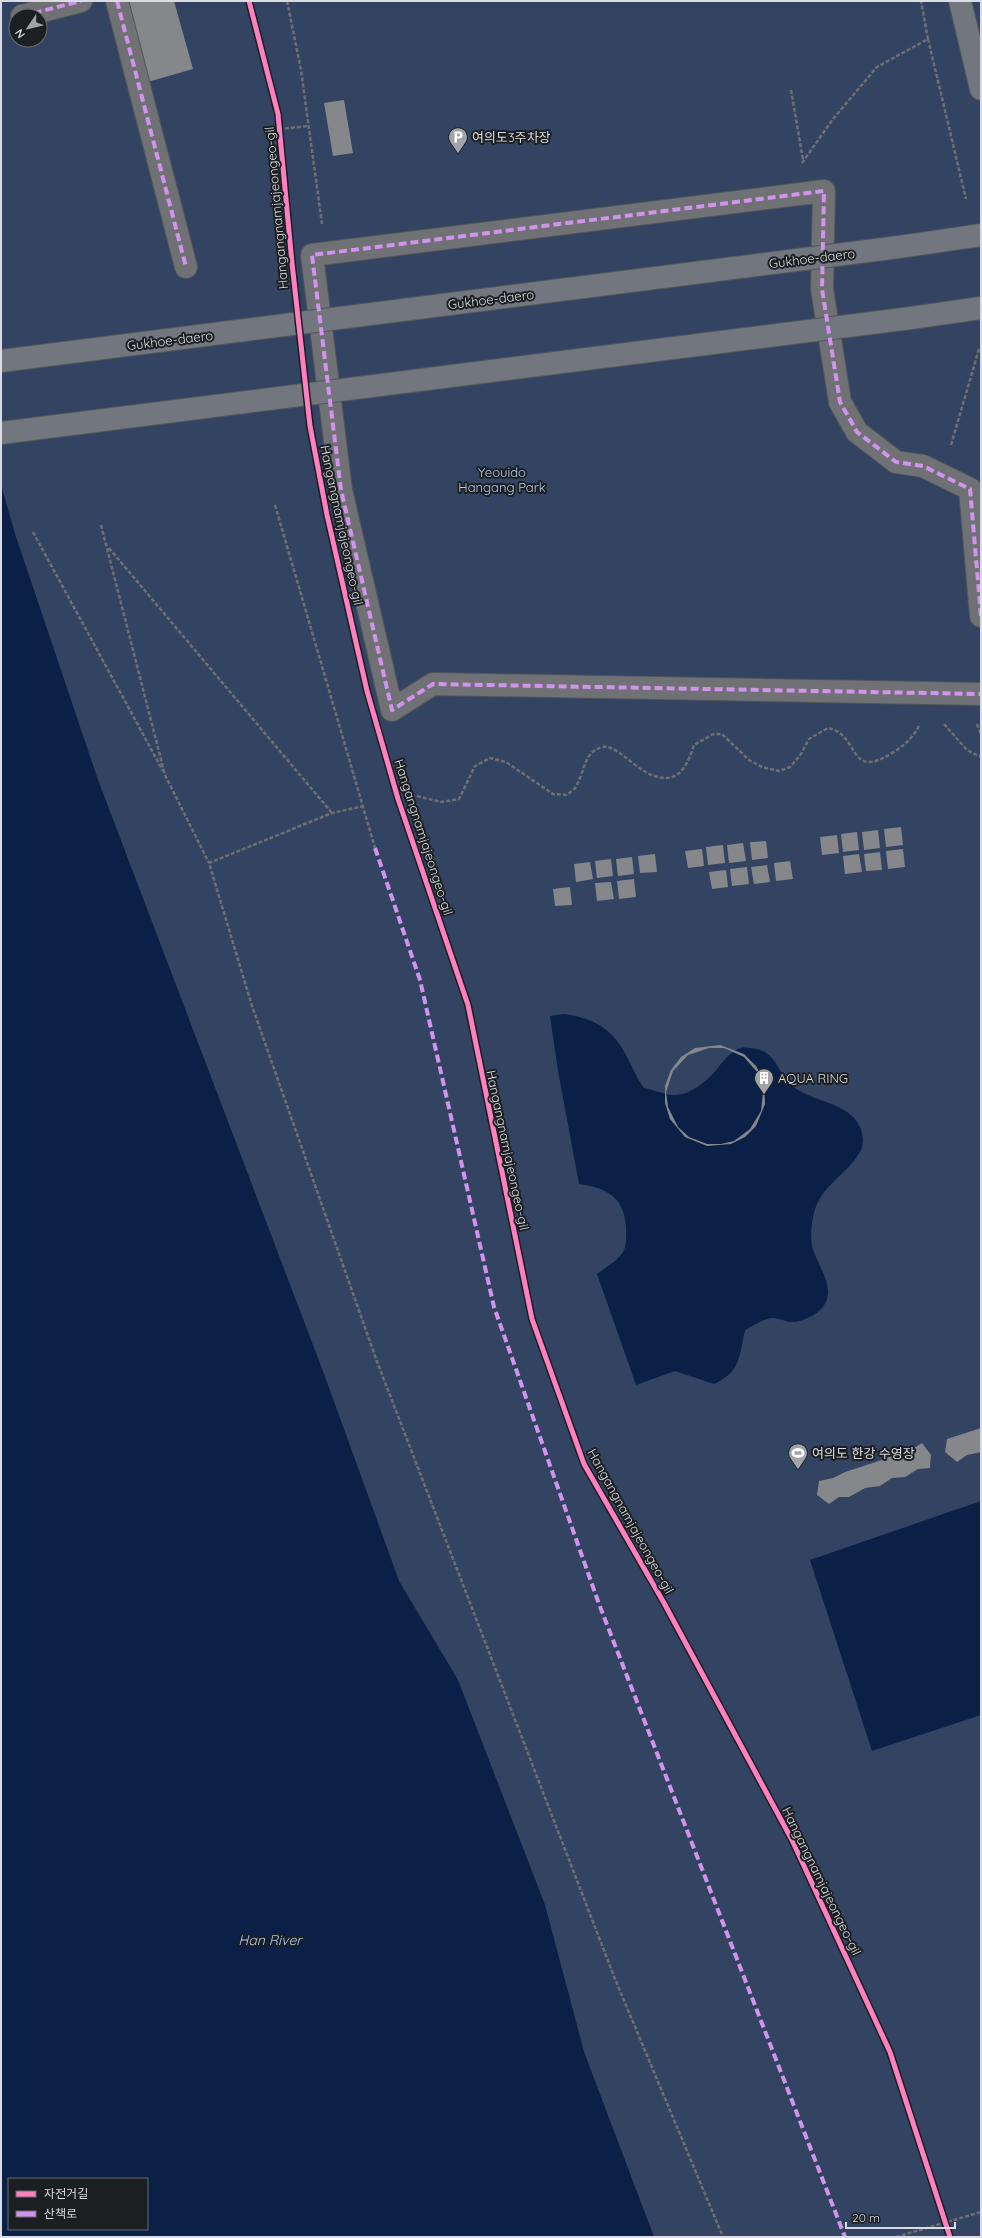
<svg xmlns="http://www.w3.org/2000/svg" width="982" height="2238" viewBox="0 0 982 2238" font-family="Quicksand,'Noto Sans KR',sans-serif">
	<style>
		.green { fill: #334463; fill-rule: evenodd }
		.water { fill: #0b2046; fill-rule: evenodd }
		.building { fill: #85878b; fill-rule: evenodd }
		.lines { fill: none; stroke-linecap: round; stroke-linejoin: round }
		.minor-casing { stroke: #535559; stroke-width: 24 }
		.major-casing { stroke: #535559; stroke-width: 24 }
		.path { stroke: #6e6f72; stroke-width: 2.5; stroke-dasharray: 4 2; stroke-linecap: butt }
		.minor { stroke: #6f7174; stroke-width: 22 }
		.major { stroke: #72767e; stroke-width: 22 }
		.major-bridge-casing { stroke: #535559; stroke-width: 24; stroke-linecap: butt }
		.major-bridge { stroke: #72767e; stroke-width: 22 }
		.quiet { stroke: #d193ec; stroke-width: 4; stroke-dasharray: 8 4; stroke-linecap: butt }
		.cycleway-casing { stroke: #1c1f22; stroke-width: 8 }
		.cycleway { stroke: #ff80c0; stroke-width: 5 }
		.labels { text-anchor: middle; stroke-width: 4; stroke-linejoin: round; paint-order: stroke }
		.poi-label { font-size: 13px; fill: #d9dce2; stroke: #1c1f22; text-anchor: start }
		.street-label { font-size: 13px; fill: #d9dce2; stroke: #1c1f22 }
		.park-label { font-size: 13px; fill: #b3ccf8; stroke: #1c1f22 }
		.water-label { font-size: 14px; font-style: italic; fill: #afc8f4; stroke: #1c1f22 }
	</style>
	<rect width="100%" height="100%" fill="#36383c"/>
	<path class="green" d="M1 1H981V2237H654L584 2052 545 1905 458 1680 399 1581 324 1374 98 780 15 534 1 485ZM16 16H40V40H16Z"/>
	<path class="water" d="M1 485 15 534 98 780 324 1374 399 1581 458 1680 545 1905 584 2052 654 2237H1ZM9 2179H147V2229H9Z
		M564 1014C593 1018 612 1028 626 1055 632 1066 636 1077 644 1088 653 1090 664 1094 673 1095 691 1096 710 1079 720 1065 725 1059 733 1050 741 1048 743 1047 747 1048 750 1048 779 1050 776 1075 795 1088 817 1104 860 1103 863 1139 864 1163 827 1180 817 1204 812 1215 810 1234 812 1246 817 1266 840 1291 820 1310 814 1316 801 1322 793 1322 786 1322 779 1318 772 1318 761 1320 754 1325 745 1330 739 1356 741 1372 714 1384L675 1371 636 1385 597 1274C605 1268 617 1261 623 1252 627 1246 626 1234 626 1227 624 1196 606 1188 579 1184L558 1071 550 1016Z
		M981 1501V1715L872 1751 810 1560Z"/>
	<path class="building" d="M131 1H174L193 69 144 83 122 4Z
		M344 100 353 153 333 156 324 103Z
		M901 827 903 845 886 847 884 829Z
		M878 830 880 848 864 850 862 832Z
		M857 832 859 850 843 852 841 834Z
		M837 835 839 853 822 855 820 837Z
		M766 841 768 858 752 860 750 842Z
		M743 843 746 861 729 863 727 845Z
		M723 845 725 863 708 865 706 847Z
		M702 849 704 866 688 868 685 851Z
		M903 849 905 867 888 869 886 851Z
		M880 852 882 870 866 871 864 854Z
		M655 854 657 872 640 873 638 856Z
		M859 854 862 872 845 874 843 856Z
		M632 857 634 874 618 876 616 859Z
		M611 859 613 876 597 878 595 861Z
		M790 861 793 879 776 881 774 863Z
		M590 862 593 879 576 882 574 864Z
		M767 865 770 882 754 884 751 867Z
		M747 867 749 884 732 886 730 869Z
		M726 870 728 887 712 889 709 872Z
		M634 879 636 897 619 899 617 881Z
		M611 882 614 899 597 901 595 883Z
		M570 887 572 905 555 906 553 889Z
		M720 1045 744 1054 756 1066 764 1080 765 1104 756 1126 745 1137 731 1144 707 1146 685 1137 670 1119 665 1103V1086L671 1070 681 1057 695 1048ZM709 1048H724L744 1057 757 1072 763 1092 761 1111 750 1129 734 1141 721 1144H707L689 1137 678 1127 668 1107 666 1092 673 1071 688 1055Z
		M981 1428V1452L967 1455 957 1462 945 1452 947 1439Z
		M922 1443 931 1455 930 1468 918 1469 905 1477 892 1478 880 1486 865 1488 849 1497H839L829 1504 817 1495 819 1481 833 1478 845 1472 885 1459 896 1453 911 1450Z"/>
	<g class="lines">
		<defs>
			<path id="minor" d="M117 1 186 267
				M22 16 81 1
				M981 616 970 489 923 466 896 462 857 432 840 402 822 289 824 191 312 255 341 490 392 710 433 684 981 694"/>
			<path id="major" d="M960 1 981 89
				M899 247 981 235
				M911 318 981 308"/>
		</defs>
		<use href="#minor" class="minor-casing"/>
		<use href="#major" class="major-casing"/>
		<path class="path" d="M287 1 301 70 322 224
			M928 39 966 199
			M791 90 803 160
			M279 129 308 126
			M802 163 833 119 877 67 928 39 921 1
			M951 445 979 349
			M275 505 375 848
			M101 525 165 775 209 863
			M33 532 163 771
			M109 548 332 813
			M944 724 967 750 981 757
			M977 724 981 735
			M417 796 441 802 459 799 475 766 490 758 506 762 553 794 566 795C569 793 573 791 575 788 585 773 583 751 603 747 619 744 639 777 664 778 683 779 689 759 694 745L713 734H722L749 760 762 767 779 771 790 767 801 754 809 739 828 728C861 735 847 781 892 753 904 746 914 737 920 724
			M364 806 332 813 209 863 252 1006 376 1359 615 1979 723 2237
			M896 2237 981 2212"/>
		<use href="#minor" class="minor"/>
		<use href="#major" class="major"/>
		<defs>
			<path id="major-bridge" d="M1 361 899 247
				M1 433 911 318"/>
		</defs>
		<use href="#major-bridge" class="major-bridge-casing"/>
		<use href="#major-bridge" class="major-bridge"/>
		<path class="quiet" d="M117 1 186 267
			M22 16 81 1
			M981 616 970 489 923 466 896 462 857 432 840 402 822 289 824 191 312 255 341 490 392 710 433 684 981 694
			M375 848 420 980 494 1307 599 1604 845 2237"/>
		<defs>
			<path id="cycleway" d="M249 1 278 114 292 263 310 426 327 515 367 691 398 799 468 1005 532 1319 584 1464 664 1603 792 1840 890 2052 950 2237"/>
		</defs>
		<use href="#cycleway" class="cycleway-casing"/>
		<use href="#cycleway" class="cycleway"/>
	</g>
	<defs>
		<symbol id="parking-pin" viewBox="-11 -11 22 30"><path d="M0 17L-7.5 6A9.5 9.5 0 1 1 7.5 6Z" fill="#a0a3a8" stroke="#1c1f22"/><path d="M-3.5-5.5H1a3.5 3.5 0 0 1 0 7H-1V5.5H-3.5ZM-1-3.4V-.6H.8a1.4 1.4 0 0 0 0-2.8Z" fill="#fff"/></symbol>
		<symbol id="building-pin" viewBox="-11 -11 22 30"><path d="M0 17L-7.5 6A9.5 9.5 0 1 1 7.5 6Z" fill="#a0a3a8" stroke="#1c1f22"/><path d="M-4-6H4V6H1V3H-1V6H-4ZM-2.5-4.3h1.7v1.8h-1.7ZM.8-4.3h1.7v1.8H.8ZM-2.5-1h1.7V.8h-1.7ZM.8-1h1.7V.8H.8Z" fill="#fff"/></symbol>
		<symbol id="stadium-pin" viewBox="-11 -11 22 30"><path d="M0 17L-7.5 6A9.5 9.5 0 1 1 7.5 6Z" fill="#a0a3a8" stroke="#1c1f22"/><path d="M0-5a6.5 5 0 1 0 0 10a6.5 5 0 1 0 0-10ZM-3.5-1.8h7v3.6h-7Z" fill="#fff"/></symbol>
	</defs>
	<g fill-rule="evenodd">
		<use href="#parking-pin" x="447" y="126" width="22" height="30"/>
		<use href="#building-pin" x="753" y="1067" width="22" height="30"/>
		<use href="#stadium-pin" x="787" y="1442" width="22" height="30"/>
	</g>
	<g class="labels">
		<g class="poi-label">
			<text x="472" y="142">여의도3주차장</text>
			<text x="778" y="1083">AQUA RING</text>
			<text x="812" y="1458">여의도 한강 수영장</text>
		</g>
		<g class="street-label">
			<text transform="translate(276 208) rotate(-95)" y="5">Hangangnamjajeongeo-gil</text>
			<text transform="translate(812 258) rotate(-7)" y="5">Gukhoe-daero</text>
			<text transform="translate(491 299) rotate(-7)" y="5">Gukhoe-daero</text>
			<text transform="translate(170 340) rotate(-7)" y="5">Gukhoe-daero</text>
			<text transform="translate(342 525) rotate(78)" y="5">Hangangnamjajeongeo-gil</text>
			<text transform="translate(424 837) rotate(72)" y="5">Hangangnamjajeongeo-gil</text>
			<text transform="translate(508 1150) rotate(78)" y="5">Hangangnamjajeongeo-gil</text>
			<text transform="translate(631 1521) rotate(61)" y="5">Hangangnamjajeongeo-gil</text>
			<text transform="translate(822 1881) rotate(64)" y="5">Hangangnamjajeongeo-gil</text>
		</g>
		<g class="park-label">
			<text x="502" y="477">Yeouido<tspan x="502" dy="15">Hangang Park</tspan></text>
		</g>
		<g class="water-label">
			<text x="270" y="1945">Han River</text>
		</g>
	</g>
	<rect width="982" height="2238" fill="none" stroke="#d9dce2" stroke-width="4"/>
	<rect x="8" y="2178" width="140" height="52" fill="#1c1f22" stroke="#686b6f"/>
	<rect x="16" y="2191" width="20" height="6" fill="#ff80c0" stroke="#686b6f"/>
	<text x="44" y="2198" font-size="12" fill="#d9dce2">자전거길</text>
	<rect x="16" y="2211" width="20" height="6" fill="#d193ec" stroke="#686b6f"/>
	<text x="44" y="2218" font-size="12" fill="#d9dce2">산책로</text>
	<g transform="translate(28 28) rotate(235)"><circle r="19" fill="#1c1f22" stroke="#686b6f"/>
	<path d="M0-3L7 15L0 10L-7 15Z" fill="#a0a3a8"/>
	<text y="-6" font-size="11" font-weight="bold" text-anchor="middle" fill="#d9dce2">N</text>
	</g>
	<path d="M846 2222v6h109v-6" fill="none" stroke="#d9dce2" stroke-width="2"/>
	<text x="852" y="2222" font-size="12" fill="#d9dce2" stroke="#1c1f22" stroke-width="3" paint-order="stroke">20 m</text>
</svg>
